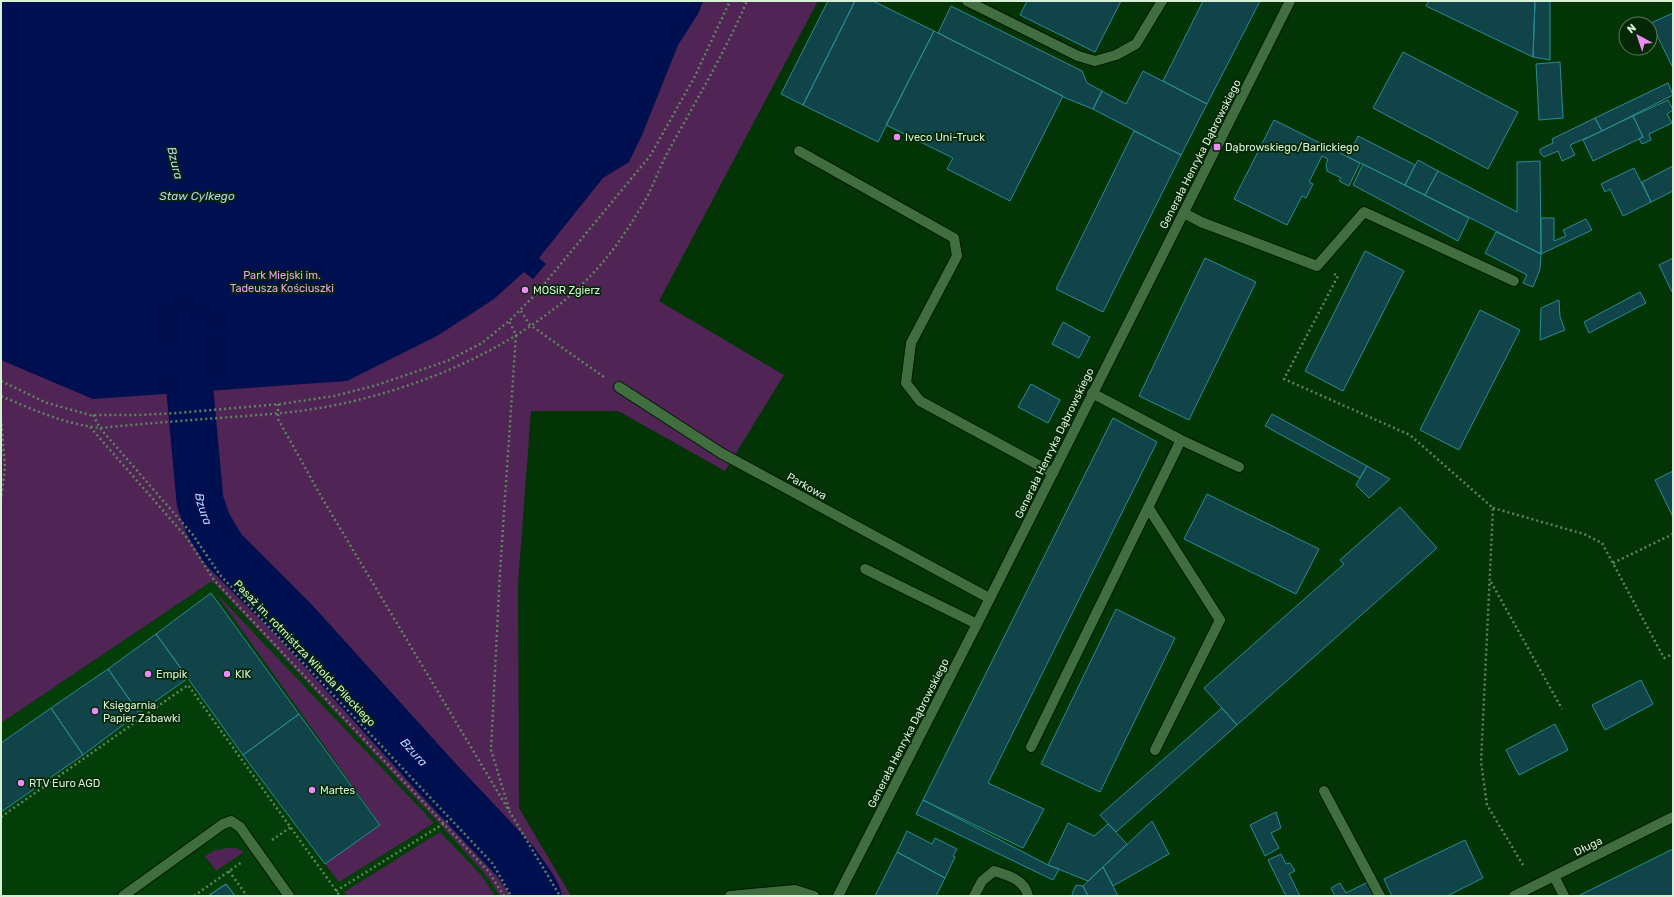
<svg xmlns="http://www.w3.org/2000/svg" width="1674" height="897" viewBox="0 0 1674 897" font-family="Rubik,sans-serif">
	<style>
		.built { fill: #033d08 }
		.green { fill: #502454 }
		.water { fill: #000f4f }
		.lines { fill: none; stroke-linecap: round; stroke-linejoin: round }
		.river { stroke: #000f4f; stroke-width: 47 }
		.building { fill: #114449; stroke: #298c95 }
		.service-casing { stroke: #021803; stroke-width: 12 }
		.minor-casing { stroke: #021803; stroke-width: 12 }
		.tertiary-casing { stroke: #021803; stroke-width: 12 }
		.path { stroke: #5d855f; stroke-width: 2.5; stroke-dasharray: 2 3; stroke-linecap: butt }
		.service { stroke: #406e3f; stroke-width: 10 }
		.minor { stroke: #406e3f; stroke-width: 10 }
		.tertiary { stroke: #406e3f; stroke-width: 10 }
		.poi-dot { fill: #ee8bf8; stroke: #042806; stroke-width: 1.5 }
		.labels { text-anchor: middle; stroke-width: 3.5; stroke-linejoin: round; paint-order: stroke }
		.poi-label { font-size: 11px; fill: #d7f1d6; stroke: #042806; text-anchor: start }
		.street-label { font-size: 11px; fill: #d7f1d6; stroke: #042806 }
		.park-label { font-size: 11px; fill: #f09ff7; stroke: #042806 }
		.water-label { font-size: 12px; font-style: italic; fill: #bcd0f7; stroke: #042806 }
	</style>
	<rect width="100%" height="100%" fill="#023406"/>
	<path class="built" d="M212 581 437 821 485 874 500 896H1V723Z"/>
	<path class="green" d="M1 1H818L659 301 784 375 725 471 618 411H531L518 584 519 808 571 896H500L485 874 437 821 212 581 1 723Z
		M215 592 434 823 339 882 325 864 380 824Z
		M440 832 481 875 495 896H347L344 892Z
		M227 848H236L244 852 216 871 205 856 213 851Z"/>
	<path class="water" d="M1 1H703L698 14 678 45 642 135 629 162 603 178 539 258 546 264 533 279 524 272 494 299 437 336 347 381 93 399 1 360Z"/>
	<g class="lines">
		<path class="river" id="s1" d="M188 327 190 392 200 501 208 524 223 549 295 621 437 778 515 861 532 885 538 896"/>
	</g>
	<path class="building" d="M828 1H855L803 105 781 94Z
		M855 1H873L934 31 878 142 803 105Z
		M1027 1H1121L1095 52 1020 15Z
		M1203 1H1260L1207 104 1163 81Z
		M1429 1H1535L1533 57 1426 6Z
		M1535 1H1550V60L1533 57Z
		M951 6 1082 71 1087 83 1102 91 1093 109 1068 99 938 33Z
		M1673 13V68L1651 23Z
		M934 31 1063 96 1010 201 947 169 953 158 886 125Z
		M1403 52 1518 112 1488 169 1373 108Z
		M1560 62 1563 118 1539 120 1536 64Z
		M1143 71 1207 104 1181 155 1093 109 1102 91 1126 104Z
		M1668 83 1673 95 1602 131 1595 118Z
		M1668 100 1673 110 1667 114 1672 123 1649 134 1651 140 1642 144 1639 139 1643 137 1633 116Z
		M1633 116 1643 137 1593 161 1583 140Z
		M1595 118 1602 131 1570 145 1575 155 1562 161 1558 151 1544 157 1540 153V149L1553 143 1552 139Z
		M1274 120 1360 163 1349 186 1339 181 1341 178 1327 171 1326 164 1328 159 1322 156 1309 182 1313 184 1306 198 1302 196 1287 225 1234 199Z
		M1134 131 1181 155 1103 312 1056 289Z
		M1358 136 1415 165 1405 185 1348 157Z
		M1418 160 1438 171 1425 195 1405 185Z
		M1540 161 1541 254 1425 195 1438 171 1517 212V162Z
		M1363 164 1469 218 1458 241 1353 185Z
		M1673 166V191L1651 202 1642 182Z
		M1634 168 1651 202 1623 216 1610 189 1605 192 1601 184Z
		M1541 218H1554V241L1566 236 1563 230 1586 219 1592 230 1541 254Z
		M1496 232 1541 254 1540 269 1533 287 1523 283 1527 275 1485 253Z
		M1365 251 1404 271 1343 391 1305 371Z
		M1205 258 1256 282 1189 420 1139 396Z
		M1673 258V291L1672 292 1659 265Z
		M1640 292 1646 303 1589 333 1584 322Z
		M1559 300 1560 317 1565 330 1540 340 1541 308Z
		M1480 310 1520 330 1459 450 1420 430Z
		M1063 322 1090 337 1079 358 1052 344Z
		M1031 384 1060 400 1048 423 1018 407Z
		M1272 414 1367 466 1360 478 1265 426Z
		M1113 418 1157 442 988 783 1044 809 1023 848 923 800Z
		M1367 466 1390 479 1369 498 1356 485Z
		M1673 471V517L1655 480Z
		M1207 494 1319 549 1296 594 1184 539Z
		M1400 507 1437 548 1237 725 1204 688 1344 564 1340 560Z
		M211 593 299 714 243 755 156 634Z
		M1116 609 1175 638 1100 792 1041 764Z
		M156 634 188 678 139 713 108 669Z
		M108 669 139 713 83 755 51 708Z
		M1641 680 1653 704 1605 730 1592 705Z
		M51 708 83 755 1 812V743Z
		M1222 708 1237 725 1116 832 1100 815Z
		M299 714 380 825 325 864 243 755Z
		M1555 724 1568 750 1519 775 1506 750Z
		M923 800 1048 865 1059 869 1053 880 916 814Z
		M1276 812 1281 828 1271 833 1279 848 1265 856 1250 825Z
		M1152 821 1169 854 1113 886 1103 867Z
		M1068 823 1094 836 1108 824 1127 844 1088 881 1048 865Z
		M907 831 932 844 935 838 957 849 953 856 955 857 945 878 897 852Z
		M1465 840 1483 878 1447 896H1392L1384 879Z
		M1673 849V896H1578Z
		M897 852 945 878 936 896H875Z
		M1281 854 1286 864 1290 863 1295 871 1289 874 1300 896H1286L1268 860Z
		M1103 867 1113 886 1118 896H1088L1083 886Z
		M1368 882 1375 896H1335L1331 888 1340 883 1346 893Z
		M226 884 235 896H208Z
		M226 884 235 896H208Z
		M1076 885 1083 886 1088 896H1073L1072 894Z"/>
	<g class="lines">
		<defs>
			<path id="service" d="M967 1 1078 56 1095 61 1116 55 1136 44 1162 1
				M799 151 954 238 957 256 911 343 906 383 920 401 1053 473
				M1184 213 1201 222 1317 266 1364 212 1514 281
				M1092 393 1181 440 1239 467
				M1148 507 1220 620 1155 750
				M865 569 977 624
				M1031 747 1181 440
				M1324 791 1380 896
				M1554 876 1564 896
				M123 896 223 824 231 821 240 827 289 896
				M730 896 795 890 814 896
				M974 896 982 881 994 871C1008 875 1025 880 1028 896"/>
			<path id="minor" d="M619 387 721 453 989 598"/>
			<path id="tertiary" d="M838 896 977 624 1290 1
				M1514 896 1673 817"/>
		</defs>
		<use href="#service" class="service-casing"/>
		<use href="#minor" class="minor-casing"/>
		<use href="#tertiary" class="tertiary-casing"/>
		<path class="path" d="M1334 274 1338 276 1284 379 1410 435 1493 508 1481 762 1487 805 1523 865
			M521 311 530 325 604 377
			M1 381 47 403 90 415H139L177 413 281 404 334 396 377 385 447 361 482 343 509 321 536 294 650 156 694 78 730 1
			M1 396C34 410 64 424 100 428 139 424 179 421 218 418 258 415 297 413 336 405 442 383 560 329 622 237 631 224 639 211 647 197 655 181 661 164 670 148 697 99 725 52 747 1
			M278 404V419L322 498 560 896
			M93 415 100 428 193 535 220 575 493 864 511 896
			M1 419 5 467 1 499
			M90 427 187 538 214 580 489 872 504 896
			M1493 508 1584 534 1602 543 1664 658 1673 654
			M1613 563 1673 534
			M1491 582 1562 709
			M509 809 491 750 500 572 516 335 509 321
			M1 817 188 685 340 896
			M272 840 291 827
			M229 871 247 896
			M336 891 451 819
			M194 896 242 862"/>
		<use href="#service" class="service"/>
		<use href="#minor" class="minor"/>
		<use href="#tertiary" class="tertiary"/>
	</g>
	<g class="poi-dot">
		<circle cx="897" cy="137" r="4"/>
		<rect x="1213" y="143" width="8" height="8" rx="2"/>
		<circle cx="525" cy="290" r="4"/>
		<circle cx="148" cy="674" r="4"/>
		<circle cx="227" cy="674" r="4"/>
		<circle cx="95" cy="711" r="4"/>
		<circle cx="21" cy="783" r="4"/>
		<circle cx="312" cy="790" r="4"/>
	</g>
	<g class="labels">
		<g class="poi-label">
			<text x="905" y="141">Iveco Uni-Truck</text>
			<text x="1225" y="151">Dąbrowskiego/Barlickiego</text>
			<text x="533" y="294">MOSiR Zgierz</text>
			<text x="156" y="678">Empik</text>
			<text x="235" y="678">KIK</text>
			<text x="103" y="709">Księgarnia<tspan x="103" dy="13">Papier Zabawki</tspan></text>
			<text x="29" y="787">RTV Euro AGD</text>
			<text x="320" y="794">Martes</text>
		</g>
		<g class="street-label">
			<text transform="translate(1200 154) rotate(-63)" y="4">Generała Henryka Dąbrowskiego</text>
			<text transform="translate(1054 443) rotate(-64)" y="4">Generała Henryka Dąbrowskiego</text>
			<text transform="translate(807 486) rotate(29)" y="4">Parkowa</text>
			<text transform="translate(305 653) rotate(46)" y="4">Pasaż im. rotmistrza Witolda Pileckiego</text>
			<text transform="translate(908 733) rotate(-63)" y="4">Generała Henryka Dąbrowskiego</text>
			<text transform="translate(1588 846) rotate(-26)" y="4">Długa</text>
		</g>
		<g class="park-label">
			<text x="282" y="279">Park Miejski im.<tspan x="282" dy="13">Tadeusza Kościuszki</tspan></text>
		</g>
		<g class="water-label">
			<text transform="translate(175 163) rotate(76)" y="4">Bzura</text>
			<text x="197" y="200">Staw Cylkego</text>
			<text dy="4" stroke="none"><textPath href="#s1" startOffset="183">Bzura</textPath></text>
			<text dy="4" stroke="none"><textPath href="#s1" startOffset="507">Bzura</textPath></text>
		</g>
	</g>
	<rect width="1674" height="897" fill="none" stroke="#d7f1d6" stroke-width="4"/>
	<g transform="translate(1638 36) rotate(320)"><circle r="19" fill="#042806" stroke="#587859"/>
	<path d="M0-3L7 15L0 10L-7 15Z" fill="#ee8bf8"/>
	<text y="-6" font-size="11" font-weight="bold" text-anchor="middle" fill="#d7f1d6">N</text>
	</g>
</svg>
